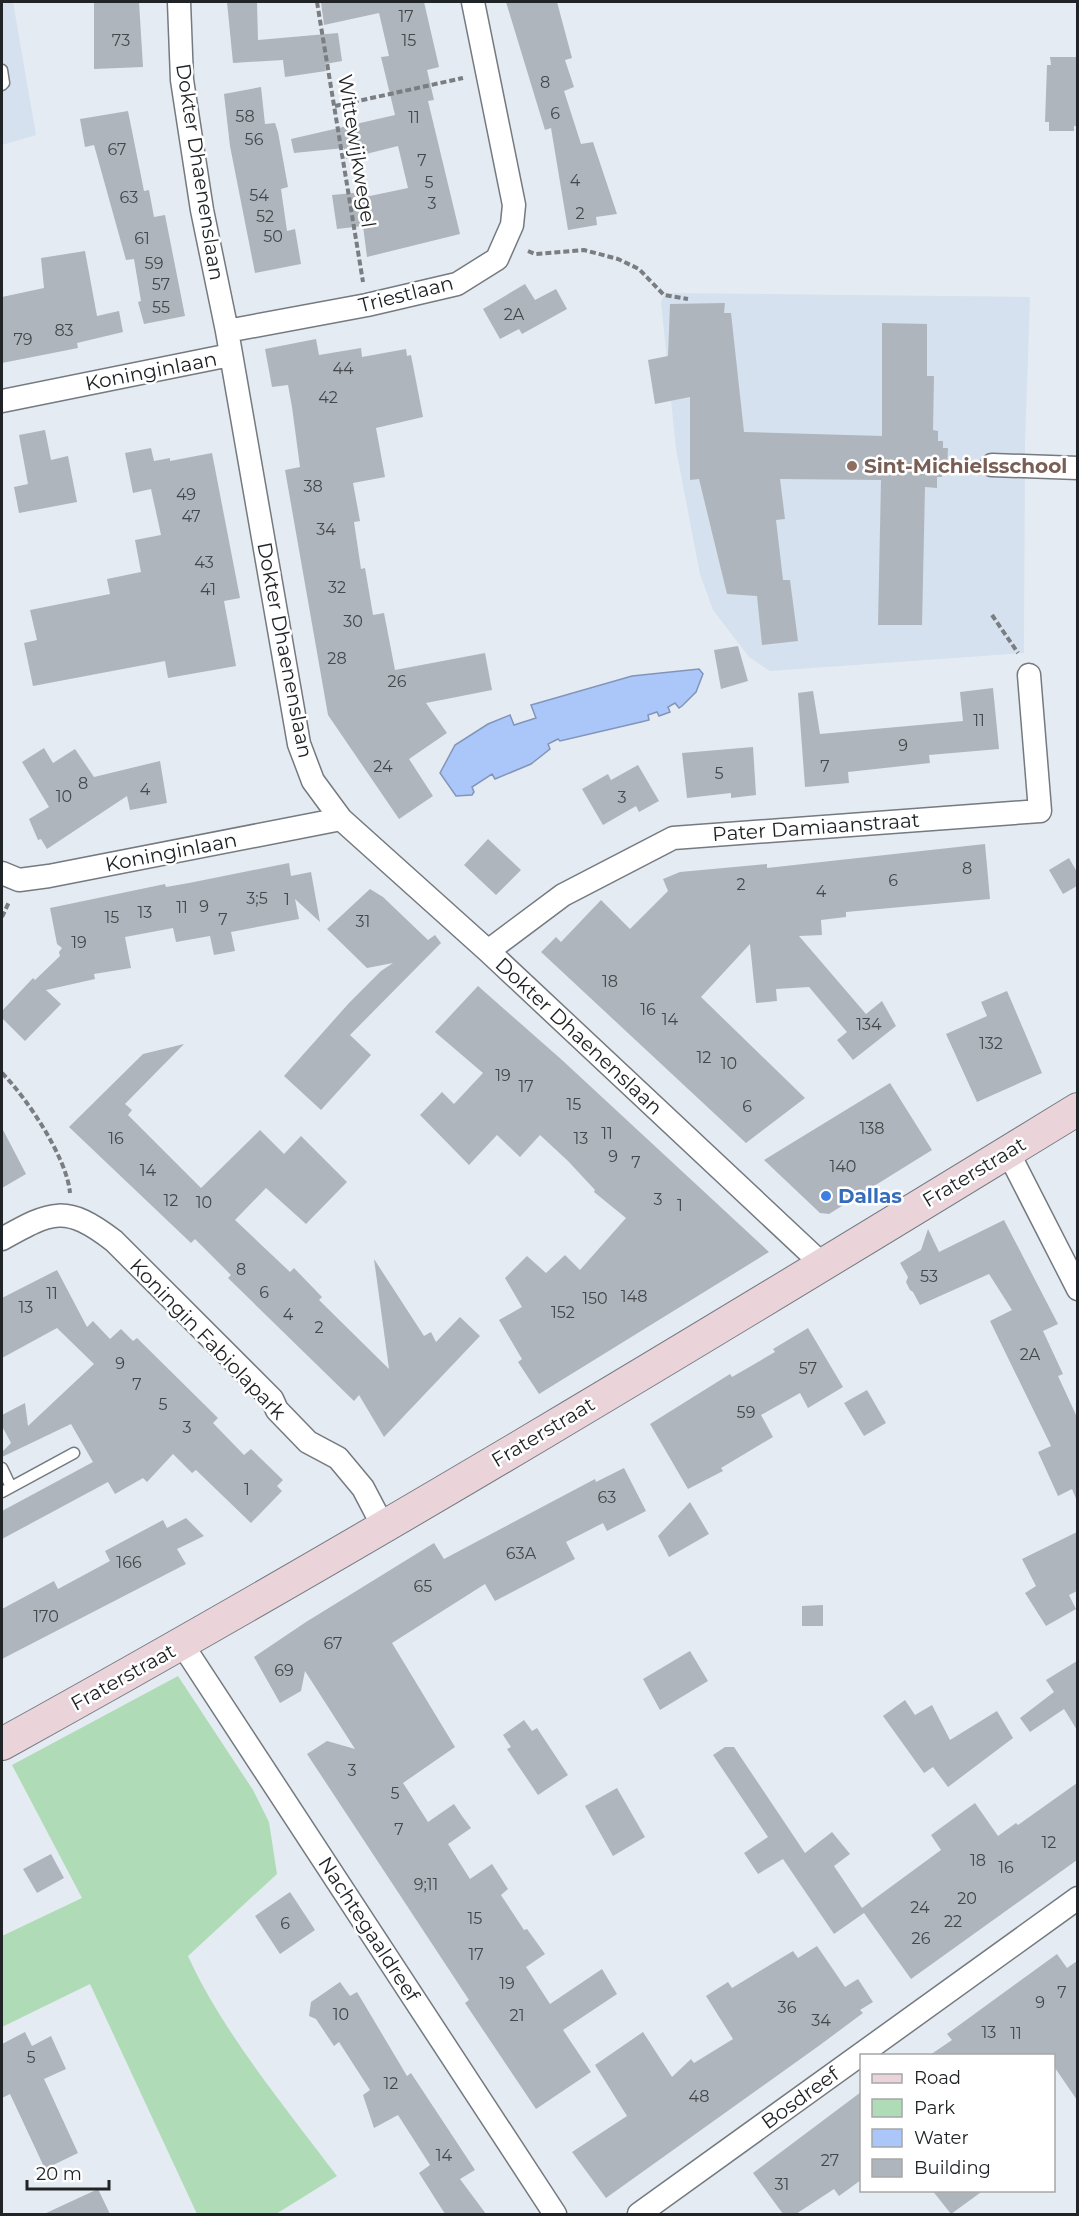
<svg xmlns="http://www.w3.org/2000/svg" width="1079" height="2216" viewBox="0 0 1079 2216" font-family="Montserrat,sans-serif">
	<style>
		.built { fill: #d5e1ee }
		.green { fill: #b0dbb7 }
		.water { fill: #abc6f8; stroke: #8295b9; stroke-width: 1.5 }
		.building { fill: #afb5bc }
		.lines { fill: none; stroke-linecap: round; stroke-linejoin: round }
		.lane-casing { stroke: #747a80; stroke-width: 13 }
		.street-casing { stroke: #747a80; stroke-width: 25 }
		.secondary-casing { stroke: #747a80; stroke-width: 34 }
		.path { stroke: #7a7e82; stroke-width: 4; stroke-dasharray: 6 3; stroke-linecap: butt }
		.lane { stroke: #fff; stroke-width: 10 }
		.street { stroke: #fff; stroke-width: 22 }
		.secondary { stroke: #ead4da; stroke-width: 32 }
		.education-dot { fill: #8d6e63; stroke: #fff; stroke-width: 2 }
		.shop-dot { fill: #3f7fe0; stroke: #fff; stroke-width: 2 }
		.labels { text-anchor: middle; stroke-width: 5; stroke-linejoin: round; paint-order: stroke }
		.number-label { font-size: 16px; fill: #44484c }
		.street-label { font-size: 20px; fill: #212426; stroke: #fff }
		.education-label { font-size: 20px; font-weight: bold; fill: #785e54; stroke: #fff; text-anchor: start }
		.shop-label { font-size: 20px; font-weight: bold; fill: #366cbe; stroke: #fff; text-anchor: start }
	</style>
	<rect width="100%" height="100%" fill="#e5ebf2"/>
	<path class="built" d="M2 2H13L36 135 2 145Z
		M665 293 1030 297 1025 445 1024 653 770 671 749 657 713 610 700 574 676 449 661 302Z"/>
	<path class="green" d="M178 1676 253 1790 269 1822 277 1874 188 1956C223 2033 286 2108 337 2176L276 2214H197L90 1984 2 2027V1936L82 1898 12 1765Z"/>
	<path class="water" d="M699 669 703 674 696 692 682 706 679 708 675 703 668 707 670 712 659 716 657 712 648 715 649 720 641 722 560 741 558 739 548 744 550 749 531 764 495 779 492 774 472 787 474 792 472 795 456 796 440 773 455 745 488 724 510 715 514 725 536 718 531 705 632 676Z"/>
	<path class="building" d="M94 2H139L143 67 94 69Z
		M227 2H257L258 40 338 33 342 61 325 64 326 71 285 77 283 60 233 63Z
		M321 2H424L439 67 427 70 434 100 428 101 460 234 367 257 363 226 337 229 332 195 364 192 365 197 408 188 398 146 346 159 344 148 294 153 291 139 395 115 381 57 389 56 379 13 324 25Z
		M506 2H557L572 58 565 60 574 87 564 91 581 144 593 142 617 214 596 217 597 225 568 230 551 128 545 130Z
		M1050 57H1077V126H1074V131H1049V122H1045L1047 65H1051Z
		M261 87 265 124 275 123 278 132 288 187 281 189 287 231 295 229 301 264 255 273 230 146 224 94Z
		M128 111 144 191 149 190 154 217 165 215 185 316 144 324 138 302 141 301 134 259 126 260 94 145 85 147 80 119Z
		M85 251 97 316 119 311 123 332 77 343 78 348 2 363V297L44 288 41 258Z
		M525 284 535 300 556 289 567 309 522 334 519 329 500 339 483 309Z
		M725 303 724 313H731L744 432 882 436V323L927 324V376H934L933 430 938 431V441H943V448H948L947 471H942V477H937V488L925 487 922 625H878L881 480 780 479 785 519 776 520 783 580H790L798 641 762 645 757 596 727 594 699 479 690 480V397L655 404 648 360 668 356 670 304Z
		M316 339 319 355 361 348 362 357 406 349 407 356 411 355 423 417 376 428 385 477 353 483 360 521 354 522 361 569 365 568 373 615 384 613 395 670 485 653 492 690 426 703 447 733 409 759 433 796 399 819 328 715 285 470 300 467 292 407 288 385 272 387 265 349Z
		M45 430 51 460 68 456 77 502 19 513 14 487 28 484 19 435Z
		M151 448 154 461 170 458V461L212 453 240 598 224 601 236 666 168 678 165 661 33 686 24 643 37 640 30 610 110 594 107 579 141 572 135 540 161 535 151 489 133 493 125 453Z
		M738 646 748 681 721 689 714 650Z
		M993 688 999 749 929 755 930 763 848 772 849 783 805 787 798 693 813 691 820 734 963 721 960 692Z
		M753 747 756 795 731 798V793L687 798 682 753Z
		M44 748 53 763 75 749 94 777 160 761 167 803 130 810 127 796 47 849 41 839 38 840 29 819 49 807 22 762Z
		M638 765 659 801 639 812 636 806 603 825 582 789 608 774 611 780Z
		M488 839 521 870 496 895 464 865Z
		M985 844 990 899 846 912V917L821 920 822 935 799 936 866 1014 882 1001 896 1026 853 1060 837 1040 847 1032 809 987 776 989 777 1001 756 1003 750 944 701 997 805 1098 746 1143 541 952 556 937 561 942 601 900 630 929 668 891 663 879 680 872 767 864V868Z
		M1069 858 1077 872V886L1063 894 1049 870Z
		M289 863 291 876 311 872 320 922 295 899 299 919 231 932 235 951 214 955 210 936 176 942 173 928 125 937 131 968 94 974 95 979 46 990 61 1004 25 1041 2 1018V1011L33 978 35 980 60 956 59 952 62 948 57 944 50 908 165 884 166 887 189 883Z
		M370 889 383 897 428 940 435 935 441 943 350 1035 371 1055 321 1110 284 1076 349 1003 381 971 393 963 367 968 327 929Z
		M478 986 562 1060 769 1252 539 1394 518 1362 522 1359 499 1320 522 1307 505 1278 527 1256 546 1273 565 1255 580 1270 626 1218 594 1192 595 1190 568 1161 540 1135 520 1157 497 1135 469 1165 420 1115 442 1092 454 1104 483 1073 435 1032Z
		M1007 991 1042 1073 977 1102 946 1034 987 1016 981 1002Z
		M184 1044 125 1104 132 1110 128 1115 201 1188 260 1130 284 1154 301 1136 347 1182 306 1224 266 1188 235 1220 290 1272 294 1268 322 1297 319 1300 389 1369 374 1259 424 1336 431 1332 436 1342 460 1317 480 1336 384 1437 359 1395 354 1401 228 1278 231 1275 195 1239 191 1243 69 1127 143 1054Z
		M890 1083 932 1150 829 1214 820 1213 764 1160Z
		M2 1128 26 1174 2 1188Z
		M1004 1220 1058 1324 1043 1331 1063 1374 1058 1376 1077 1417V1501L1072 1489 1058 1496 1038 1452 1051 1446 990 1321 1012 1310 989 1274 920 1305 913 1292 910 1290 906 1282 908 1277 900 1263 921 1250 928 1229 939 1252Z
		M57 1270 87 1327 93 1321 110 1339 121 1329 133 1341 137 1338 218 1418 213 1423 244 1455 251 1449 283 1480 277 1486 282 1491 251 1523 196 1470 192 1473 173 1454 147 1482 143 1478 115 1494 108 1482 2 1539V1511L93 1462 71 1424 2 1457V1452L11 1443 2 1426V1415L25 1403 28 1426 94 1364 57 1328 2 1358V1298Z
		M808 1328 843 1387 808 1408 800 1393 761 1415 773 1437 721 1468 723 1471 688 1489 650 1424 730 1374 732 1377 775 1352 773 1349Z
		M867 1390 886 1423 864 1436 844 1403Z
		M624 1468 646 1511 607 1531 603 1523 566 1542 575 1559 495 1601 485 1584 392 1643 455 1747 403 1783 428 1822 454 1804 462 1816 471 1828 448 1844 470 1879 492 1864 508 1889 501 1895 524 1930 527 1929 545 1954 526 1967 550 2004 602 1969 617 1994 563 2030 591 2072 536 2109 465 2003 469 2000 307 1754 327 1741 355 1749 305 1671 301 1691 280 1703 254 1657 306 1622 434 1543 444 1559 595 1479 596 1482Z
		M690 1502 709 1534 669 1557 658 1536Z
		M186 1518 204 1536 177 1549 186 1564 2 1659V1609L54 1581 58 1589 110 1561 105 1551 163 1520 167 1528Z
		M1077 1532V1591L1069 1595 1076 1609 1046 1626 1025 1593 1036 1586 1022 1559Z
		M823 1605V1626H802V1606Z
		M690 1651 708 1681 660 1710 643 1679Z
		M1077 1661V1730L1064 1709 1030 1732 1020 1718 1054 1692 1046 1680Z
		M905 1700 915 1715 932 1705 950 1740 997 1711 1013 1738 948 1787 933 1767 924 1773 883 1716Z
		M524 1720 532 1731 537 1728 568 1775 538 1795 507 1749 511 1747 503 1735Z
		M725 1747H734L805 1853 832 1832 850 1854 834 1866 862 1908 941 1850 931 1835 975 1803 998 1836 1016 1823 1018 1825 1077 1783V1860L911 1979 864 1913 834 1934 783 1859 758 1874 744 1853 768 1837 713 1755Z
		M617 1788 645 1837 613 1856 585 1806Z
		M51 1854 64 1878 37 1893 23 1869Z
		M290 1892 315 1930 280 1954 255 1916Z
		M817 1946 845 1987 858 1979 873 2002 860 2010 863 2013 820 2045 606 2198 572 2152 627 2116 595 2065 643 2032 672 2077 691 2059 694 2063 733 2039 706 1996 728 1982 732 1988 793 1951 798 1958Z
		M1057 1954 1067 1968 1077 1961V2100L1053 2065V2055H930L952 2040 947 2034Z
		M340 1982 350 1996 357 1992 407 2076 411 2073 475 2170 460 2179 486 2214H445L419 2173 430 2165 398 2115 374 2128 363 2095 370 2090 339 2042 334 2046 316 2019 309 2016 311 2002Z
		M25 2032 32 2046 51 2036 66 2069 44 2079 78 2153 45 2169 10 2094 2 2098V2044Z
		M861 2092V2180L839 2196 834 2189 796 2214H783L753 2173Z
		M98 2189 110 2214H44Z
		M932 2190H984L951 2214Z"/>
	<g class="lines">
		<defs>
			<path id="lane" d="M2 70 4 83 2 85
				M2 1468 11 1487
				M2 1492 74 1453"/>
			<path id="street" d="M179 2 182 80 202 210 227 331 299 744 313 781 341 819 488 951 822 1264
				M227 331 367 305 457 284 497 259 512 225 514 205 473 2
				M2 401 230 355
				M992 465 1078 468
				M2 873 19 880 49 876 341 819
				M488 951 563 895 673 838 1040 811 1029 675
				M1008 1152 1078 1289
				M2 1239C52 1211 66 1204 114 1241L272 1399 277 1410 308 1442 338 1458 363 1488 384 1528
				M182 1644 555 2214
				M639 2214 1078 1898"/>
			<path id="secondary" d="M2 1744C366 1543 722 1327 1078 1109"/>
		</defs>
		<use href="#lane" class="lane-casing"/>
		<use href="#street" class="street-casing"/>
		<use href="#secondary" class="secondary-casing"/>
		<path class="path" d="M317 2 363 282
			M335 106 463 78
			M528 251 535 254 584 250 618 259 639 269 664 295 688 299
			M992 615 1018 653
			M2 917 9 902
			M2 1073C27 1098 67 1158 70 1193"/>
		<use href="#lane" class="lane"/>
		<use href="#street" class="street"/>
		<use href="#secondary" class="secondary"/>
	</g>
	<circle class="education-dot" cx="852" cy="466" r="6"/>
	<circle class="shop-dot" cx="826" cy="1196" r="6"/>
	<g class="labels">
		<g class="number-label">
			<text x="406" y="22">17</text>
			<text x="121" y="46">73</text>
			<text x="409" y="46">15</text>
			<text x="545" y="88">8</text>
			<text x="555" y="119">6</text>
			<text x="245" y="122">58</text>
			<text x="414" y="123">11</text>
			<text x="254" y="145">56</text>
			<text x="117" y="155">67</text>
			<text x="422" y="166">7</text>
			<text x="575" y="186">4</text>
			<text x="429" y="188">5</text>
			<text x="259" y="201">54</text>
			<text x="129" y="203">63</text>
			<text x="432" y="209">3</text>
			<text x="580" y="219">2</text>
			<text x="265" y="222">52</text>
			<text x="273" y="242">50</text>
			<text x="142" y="244">61</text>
			<text x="154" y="269">59</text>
			<text x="161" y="290">57</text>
			<text x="161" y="313">55</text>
			<text x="514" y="320">2A</text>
			<text x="64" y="336">83</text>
			<text x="23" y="345">79</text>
			<text x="343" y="374">44</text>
			<text x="328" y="403">42</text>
			<text x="313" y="492">38</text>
			<text x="186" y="500">49</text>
			<text x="191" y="522">47</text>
			<text x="326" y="535">34</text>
			<text x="204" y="568">43</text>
			<text x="337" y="593">32</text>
			<text x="208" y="595">41</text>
			<text x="353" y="627">30</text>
			<text x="337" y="664">28</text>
			<text x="397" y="687">26</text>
			<text x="979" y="726">11</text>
			<text x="903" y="751">9</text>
			<text x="383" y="772">24</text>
			<text x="825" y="772">7</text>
			<text x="719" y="779">5</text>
			<text x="83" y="789">8</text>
			<text x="145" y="795">4</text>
			<text x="64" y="802">10</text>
			<text x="622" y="803">3</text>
			<text x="967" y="874">8</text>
			<text x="893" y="886">6</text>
			<text x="741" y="890">2</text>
			<text x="821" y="897">4</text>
			<text x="257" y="904">3;5</text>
			<text x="287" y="905">1</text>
			<text x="204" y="912">9</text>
			<text x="182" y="913">11</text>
			<text x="145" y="918">13</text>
			<text x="112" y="923">15</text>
			<text x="223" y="925">7</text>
			<text x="363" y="927">31</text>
			<text x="79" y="948">19</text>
			<text x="610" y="987">18</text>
			<text x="648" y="1015">16</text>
			<text x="670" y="1025">14</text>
			<text x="869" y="1030">134</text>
			<text x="991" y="1049">132</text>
			<text x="704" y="1063">12</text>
			<text x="729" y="1069">10</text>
			<text x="503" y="1081">19</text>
			<text x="526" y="1092">17</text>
			<text x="574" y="1110">15</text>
			<text x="747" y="1112">6</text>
			<text x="872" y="1134">138</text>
			<text x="607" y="1139">11</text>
			<text x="116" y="1144">16</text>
			<text x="581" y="1144">13</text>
			<text x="613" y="1162">9</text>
			<text x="636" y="1168">7</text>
			<text x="843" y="1172">140</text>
			<text x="148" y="1176">14</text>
			<text x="658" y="1205">3</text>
			<text x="171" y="1206">12</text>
			<text x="204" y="1208">10</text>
			<text x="680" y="1211">1</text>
			<text x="241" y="1275">8</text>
			<text x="929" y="1282">53</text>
			<text x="264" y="1298">6</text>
			<text x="52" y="1299">11</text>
			<text x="634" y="1302">148</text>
			<text x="595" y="1304">150</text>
			<text x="26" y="1313">13</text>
			<text x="563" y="1318">152</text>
			<text x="288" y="1320">4</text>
			<text x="319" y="1333">2</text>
			<text x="1030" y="1360">2A</text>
			<text x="120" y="1369">9</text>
			<text x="808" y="1374">57</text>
			<text x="137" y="1390">7</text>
			<text x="163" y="1410">5</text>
			<text x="746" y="1418">59</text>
			<text x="187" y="1433">3</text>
			<text x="247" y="1495">1</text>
			<text x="607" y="1503">63</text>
			<text x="521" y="1559">63A</text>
			<text x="129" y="1568">166</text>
			<text x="423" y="1592">65</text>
			<text x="46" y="1622">170</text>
			<text x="333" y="1649">67</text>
			<text x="284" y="1676">69</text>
			<text x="352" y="1776">3</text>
			<text x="395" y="1799">5</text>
			<text x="399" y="1835">7</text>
			<text x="1049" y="1848">12</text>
			<text x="978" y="1866">18</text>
			<text x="1006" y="1873">16</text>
			<text x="426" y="1890">9;11</text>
			<text x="967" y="1904">20</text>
			<text x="920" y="1913">24</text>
			<text x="475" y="1924">15</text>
			<text x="953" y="1927">22</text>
			<text x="285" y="1929">6</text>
			<text x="921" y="1944">26</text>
			<text x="476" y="1960">17</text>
			<text x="507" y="1989">19</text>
			<text x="1062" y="1998">7</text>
			<text x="1040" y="2008">9</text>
			<text x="787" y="2013">36</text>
			<text x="341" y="2020">10</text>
			<text x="517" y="2021">21</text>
			<text x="821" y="2026">34</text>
			<text x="989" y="2038">13</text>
			<text x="1016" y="2039">11</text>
			<text x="31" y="2063">5</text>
			<text x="391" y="2089">12</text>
			<text x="699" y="2102">48</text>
			<text x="444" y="2161">14</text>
			<text x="830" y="2166">27</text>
			<text x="782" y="2190">31</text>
		</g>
		<g class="street-label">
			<text transform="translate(357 151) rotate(81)" y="7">Wittewijkwegel</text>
			<text transform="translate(200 172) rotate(81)" y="7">Dokter Dhaenenslaan</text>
			<text transform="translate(406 294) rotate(-14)" y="7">Triestlaan</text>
			<text transform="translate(151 371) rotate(-11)" y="7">Koninginlaan</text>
			<text transform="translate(285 650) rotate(79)" y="7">Dokter Dhaenenslaan</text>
			<text transform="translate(816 827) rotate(-4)" y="7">Pater Damiaanstraat</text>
			<text transform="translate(171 852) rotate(-11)" y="7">Koninginlaan</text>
			<text transform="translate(579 1036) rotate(43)" y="7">Dokter Dhaenenslaan</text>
			<text transform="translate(974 1172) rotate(-31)" y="7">Fraterstraat</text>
			<text transform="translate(208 1339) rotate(46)" y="7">Koningin Fabiolapark</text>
			<text transform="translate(543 1432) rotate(-31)" y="7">Fraterstraat</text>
			<text transform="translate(123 1677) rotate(-29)" y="7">Fraterstraat</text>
			<text transform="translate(369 1929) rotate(57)" y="7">Nachtegaaldreef</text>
			<text transform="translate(800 2098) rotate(-36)" y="7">Bosdreef</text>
		</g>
		<g class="education-label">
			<text x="864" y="473">Sint-Michielsschool</text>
		</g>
		<g class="shop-label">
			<text x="838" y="1203">Dallas</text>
		</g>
	</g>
	<rect width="1079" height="2216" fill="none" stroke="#212426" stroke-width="6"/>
	<rect x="860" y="2054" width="195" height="138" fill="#ffffff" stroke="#a6a7a8" stroke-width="1.5"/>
	<rect x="872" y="2074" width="30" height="9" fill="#ead4da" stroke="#a6a7a8" stroke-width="1.5"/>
	<text x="914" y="2084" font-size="18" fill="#212426">Road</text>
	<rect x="872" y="2099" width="30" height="18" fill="#b0dbb7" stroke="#a6a7a8" stroke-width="1.5"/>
	<text x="914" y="2114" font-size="18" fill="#212426">Park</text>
	<rect x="872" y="2129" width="30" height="18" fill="#abc6f8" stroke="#a6a7a8" stroke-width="1.5"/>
	<text x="914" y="2144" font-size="18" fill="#212426">Water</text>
	<rect x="872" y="2159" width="30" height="18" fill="#afb5bc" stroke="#a6a7a8" stroke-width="1.5"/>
	<text x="914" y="2174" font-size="18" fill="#212426">Building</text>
	<path d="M27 2180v9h82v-9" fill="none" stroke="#212426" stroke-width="3"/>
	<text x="36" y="2180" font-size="18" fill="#212426" stroke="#ffffff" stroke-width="4.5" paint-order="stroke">20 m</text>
</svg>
